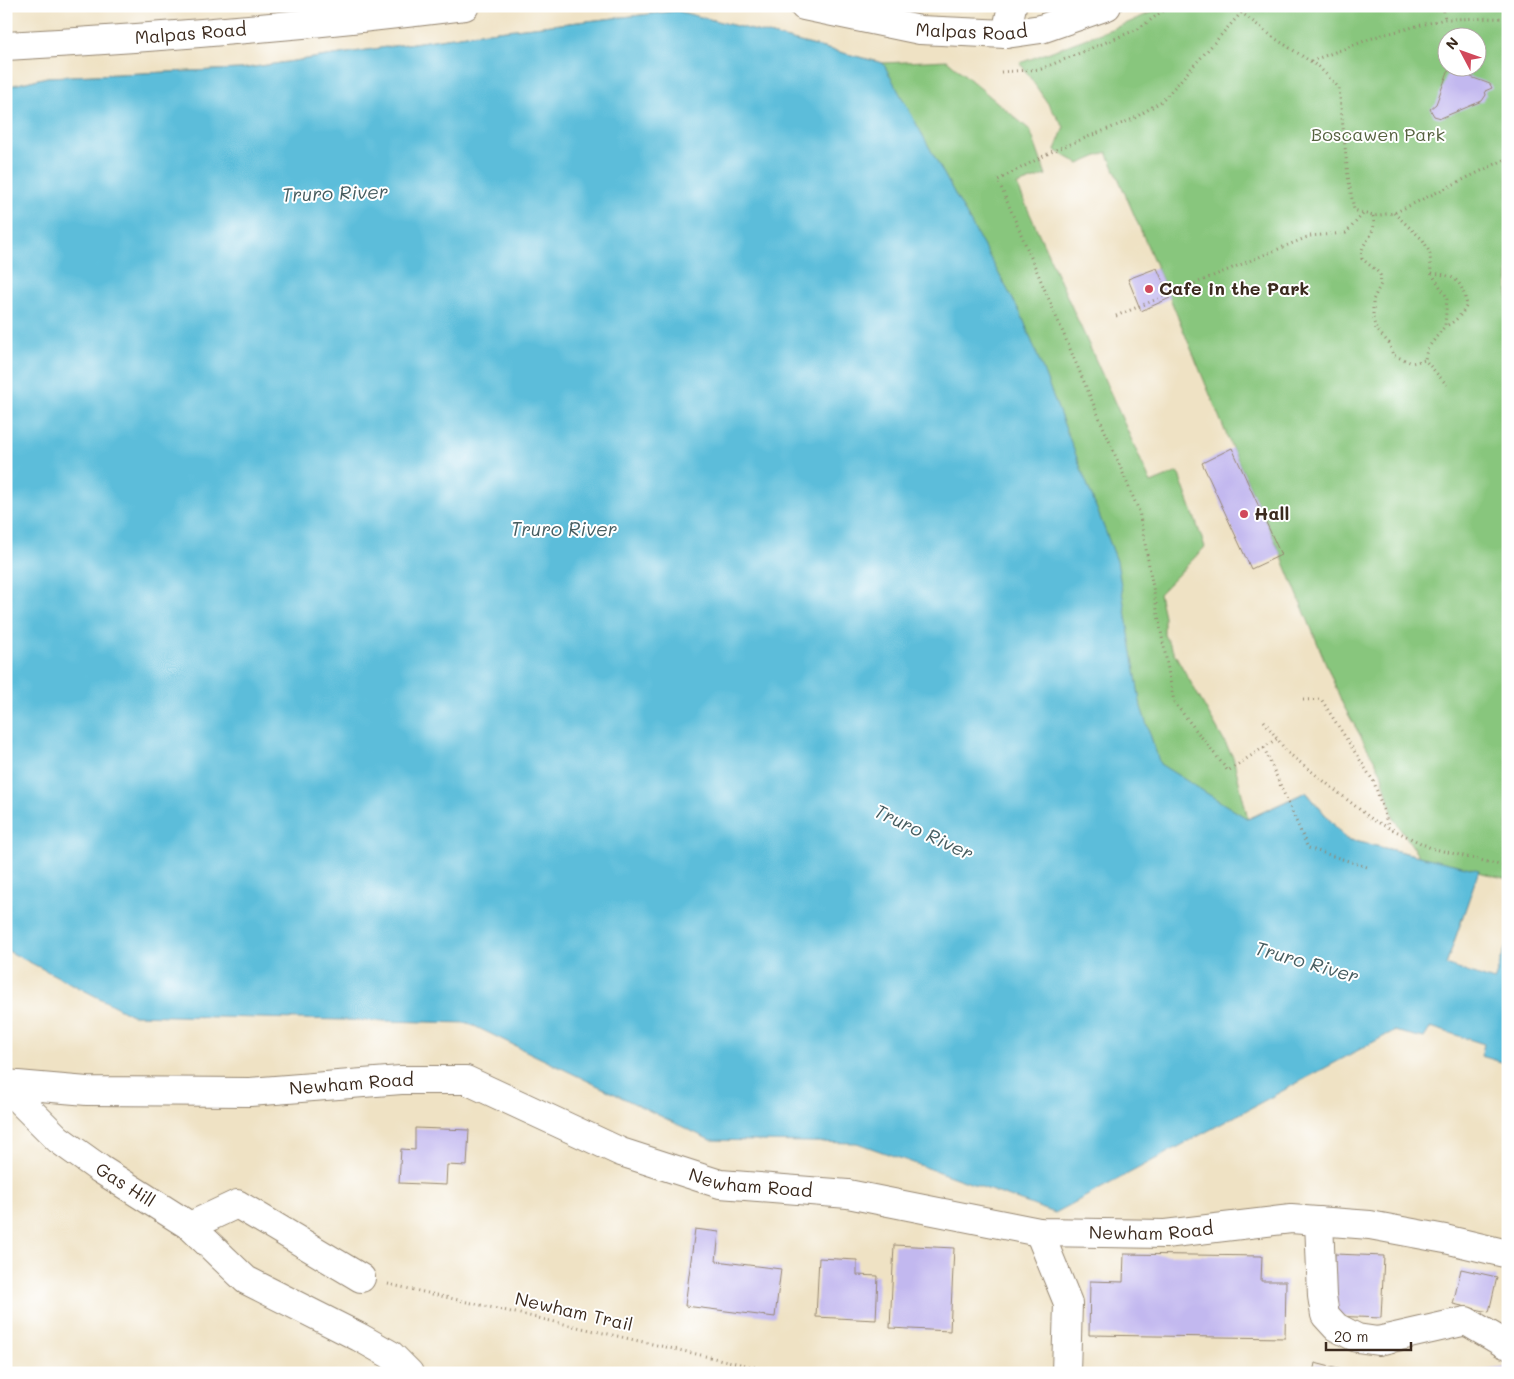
<svg xmlns="http://www.w3.org/2000/svg" width="1514" height="1379" viewBox="0 0 1514 1379" font-family="Mali,sans-serif">
	<style>
		.green { fill: #88c67d; stroke: #62784e; fill-rule: evenodd }
		.water { fill: #5cbdda; stroke: #4c747c }
		.building { fill: #c2b8ef }
		.lines { fill: none; stroke-linecap: round; stroke-linejoin: round }
		.minor-casing { stroke: #958671; stroke-width: 30 }
		.path { stroke: #958671; stroke-width: 3; stroke-dasharray: 1 4; stroke-linecap: butt }
		.minor { stroke: #fff; stroke-width: 28 }
		.poi-dot { fill: #d1495b; stroke: #fff; stroke-width: 2 }
		.labels { text-anchor: middle; stroke-width: 4; stroke-linejoin: round; paint-order: stroke }
		.street-label { font-size: 18px; fill: #3b2a1e; stroke: #fff }
		.park-label { font-size: 18px; fill: #56613f; stroke: #fff }
		.poi-label { font-size: 18px; font-weight: bold; fill: #3b2a1e; stroke: #fff; text-anchor: start }
		.water-label { font-size: 19px; font-style: italic; fill: #475d60; stroke: #fff }
	</style>
	<rect width="100%" height="100%" fill="#fff"/>
	<filter id="ink" filterUnits="userSpaceOnUse"><feTurbulence type="fractalNoise" baseFrequency=".02" numOctaves="2"/><feDisplacementMap in="SourceGraphic" scale="10" xChannelSelector="R" yChannelSelector="G"/><feConvolveMatrix kernelMatrix="1 2 1 2 8 2 1 2 1" color-interpolation-filters="sRGB"/></filter>
	<filter id="wash" filterUnits="userSpaceOnUse"><feTurbulence type="fractalNoise" baseFrequency=".0096" numOctaves="4" result="noise"/><feDisplacementMap in="SourceGraphic" scale="20" xChannelSelector="R" yChannelSelector="G"/><feGaussianBlur stdDeviation="1.12" result="paint"/><feColorMatrix in="noise" values="0 0 0 0 0 0 0 0 0 0 0 0 0 0 0 0 0 1.4 0 .05"/><feComposite in="paint" operator="in"/></filter>
	<g filter="url(#wash)">
		<rect width="100%" height="100%" fill="#efe2c4"/>
		<path class="green" d="M1165 6H1508V879L1478 872 1446 965 6 87 47 77 241 69 480 33 677 11 883 63 947 60 1030 130 1046 175 1017 185 1151 483 1178 472 1205 547 1159 594 1164 616V635L1233 757 1248 819 1306 792 1346 839 1419 856 1394 819 1381 772 1343 705 1281 555 1232 448 1170 298 1107 152 1079 164 1055 150 1064 127 1020 63 1130 22ZM1446 38H1476V68H1446Z"/>
		<path class="water" d="M677 11 883 63 1022 316 1117 561 1141 707 1160 764 1248 819 1306 792 1346 839 1479 870 1446 965 1494 981 1508 940V1064L1481 1056 1484 1044 1431 1027 1424 1038 1394 1031 1055 1213 857 1143 710 1140 468 1023 132 1015 6 950V87L47 77 241 69 480 33Z"/>
		<g id="blocks">
			<path class="building" d="M1449 69 1490 84 1492 88 1485 91 1486 95 1482 101 1441 118 1434 116 1430 109 1436 104Z
				M1157 268 1170 298 1141 311 1128 279Z
				M1232 448 1281 555 1251 569 1202 463Z
				M415 1128 469 1130 467 1166 447 1165 446 1185 399 1183 401 1149 415 1150Z
				M695 1229 719 1232 716 1261 781 1269 775 1317 685 1306Z
				M894 1245 954 1248 950 1331 890 1328Z
				M1124 1254 1262 1256 1261 1281H1286L1285 1338 1089 1335 1090 1281 1123 1282Z
				M1335 1254 1384 1256 1381 1318 1333 1316Z
				M819 1258 857 1260V1275L878 1276 876 1320 816 1317Z
				M1461 1269 1497 1277 1489 1312 1453 1304Z
				M1315 1363 1350 1372V1373H1313Z
				M1508 1367V1373H1470V1372Z"/>
		</g>
	</g>
	<g filter="url(#ink)">
		<use href="#blocks" fill-opacity="0" stroke="#958671" stroke-width="1"/>
		<g class="lines">
			<defs>
				<g id="minor">
					<path id="s1" d="M804 6 920 30 1006 34 1041 29 1107 6"/>
					<path d="M1006 34 1012 6"/>
					<path id="s2" d="M6 46C159 38 312 25 465 6"/>
					<path id="s3" d="M6 1084 87 1091 250 1092 401 1080H466L621 1152 720 1184 848 1194 1039 1232 1165 1234 1291 1219 1370 1225 1445 1239 1508 1254"/>
					<path id="s4" d="M6 1087 58 1139 100 1169 190 1226 246 1280 359 1337 391 1355 409 1373"/>
					<path d="M1319 1221 1322 1296 1325 1315 1336 1327 1357 1338 1378 1341 1466 1321 1505 1344"/>
					<path d="M190 1226 237 1204 361 1278"/>
					<path d="M1039 1232 1068 1303 1066 1373"/>
				</g>
			</defs>
			<use href="#minor" class="minor-casing"/>
			<path class="path" d="M1233 6 1273 37 1319 67 1339 88 1348 176 1354 210 1373 216 1394 213 1508 158
				M1249 6 1240 14 1162 101 1133 119 1055 150 998 180 1139 511 1174 702 1228 771 1278 738
				M1443 6 1445 19
				M1311 61 1378 36 1445 19 1508 18
				M1001 72 1041 69 1138 29 1170 6
				M1394 213 1423 240 1430 253 1431 273 1447 297 1445 326 1427 349 1425 360
				M1373 216C1378 239 1359 239 1362 259L1376 270 1380 275 1381 284 1373 300V318L1376 329 1389 343 1393 355 1412 363 1425 360 1447 385
				M1432 273C1457 276 1461 280 1467 305 1462 314 1456 322 1445 326
				M1116 316 1310 236 1346 233 1364 213
				M1303 700 1321 699 1374 782 1389 828
				M1264 721 1287 752 1373 820 1431 848 1508 867
				M1264 748 1308 848 1367 867
				M388 1284 780 1373"/>
			<use href="#minor" class="minor"/>
		</g>
	</g>
	<g class="poi-dot">
		<circle cx="1149" cy="289" r="5"/>
		<circle cx="1244" cy="514" r="5"/>
	</g>
	<g class="labels">
		<g class="street-label">
			<text dy="6" stroke="none"><textPath href="#s1" startOffset="170">Malpas Road</textPath></text>
			<text dy="6" stroke="none"><textPath href="#s2" startOffset="185">Malpas Road</textPath></text>
			<text dy="6" stroke="none"><textPath href="#s3" startOffset="346">Newham Road</textPath></text>
			<text dy="6" stroke="none"><textPath href="#s3" startOffset="766">Newham Road</textPath></text>
			<text dy="6" stroke="none"><textPath href="#s4" startOffset="155">Gas Hill</textPath></text>
			<text dy="6" stroke="none"><textPath href="#s3" startOffset="1171">Newham Road</textPath></text>
			<text transform="translate(574 1312) rotate(13)" y="6">Newham Trail</text>
		</g>
		<g class="park-label">
			<text x="1378" y="141">Boscawen Park</text>
		</g>
		<g class="poi-label">
			<text x="1159" y="295">Cafe in the Park</text>
			<text x="1254" y="520">Hall</text>
		</g>
		<g class="water-label">
			<text transform="translate(335 193) rotate(-2)" y="7">Truro River</text>
			<text x="564" y="536">Truro River</text>
			<text transform="translate(924 832) rotate(25)" y="7">Truro River</text>
			<text transform="translate(1307 962) rotate(16)" y="7">Truro River</text>
		</g>
	</g>
	<rect width="1514" height="1379" fill="none" stroke="#fff" stroke-width="25"/>
	<g transform="translate(1462 52) rotate(311)"><circle r="24" fill="#ffffff" stroke="#b1aaa5"/>
	<path d="M0-4L9 19L0 12L-9 19Z" fill="#d1495b"/>
	<text y="-8" font-size="14" font-weight="bold" text-anchor="middle" fill="#3b2a1e">N</text>
	</g>
	<path d="M1326 1342v8h85v-8" fill="none" stroke="#3b2a1e" stroke-width="2.5"/>
	<text x="1334" y="1342" font-size="15" fill="#3b2a1e" stroke="#ffffff" stroke-width="4" paint-order="stroke">20 m</text>
</svg>
